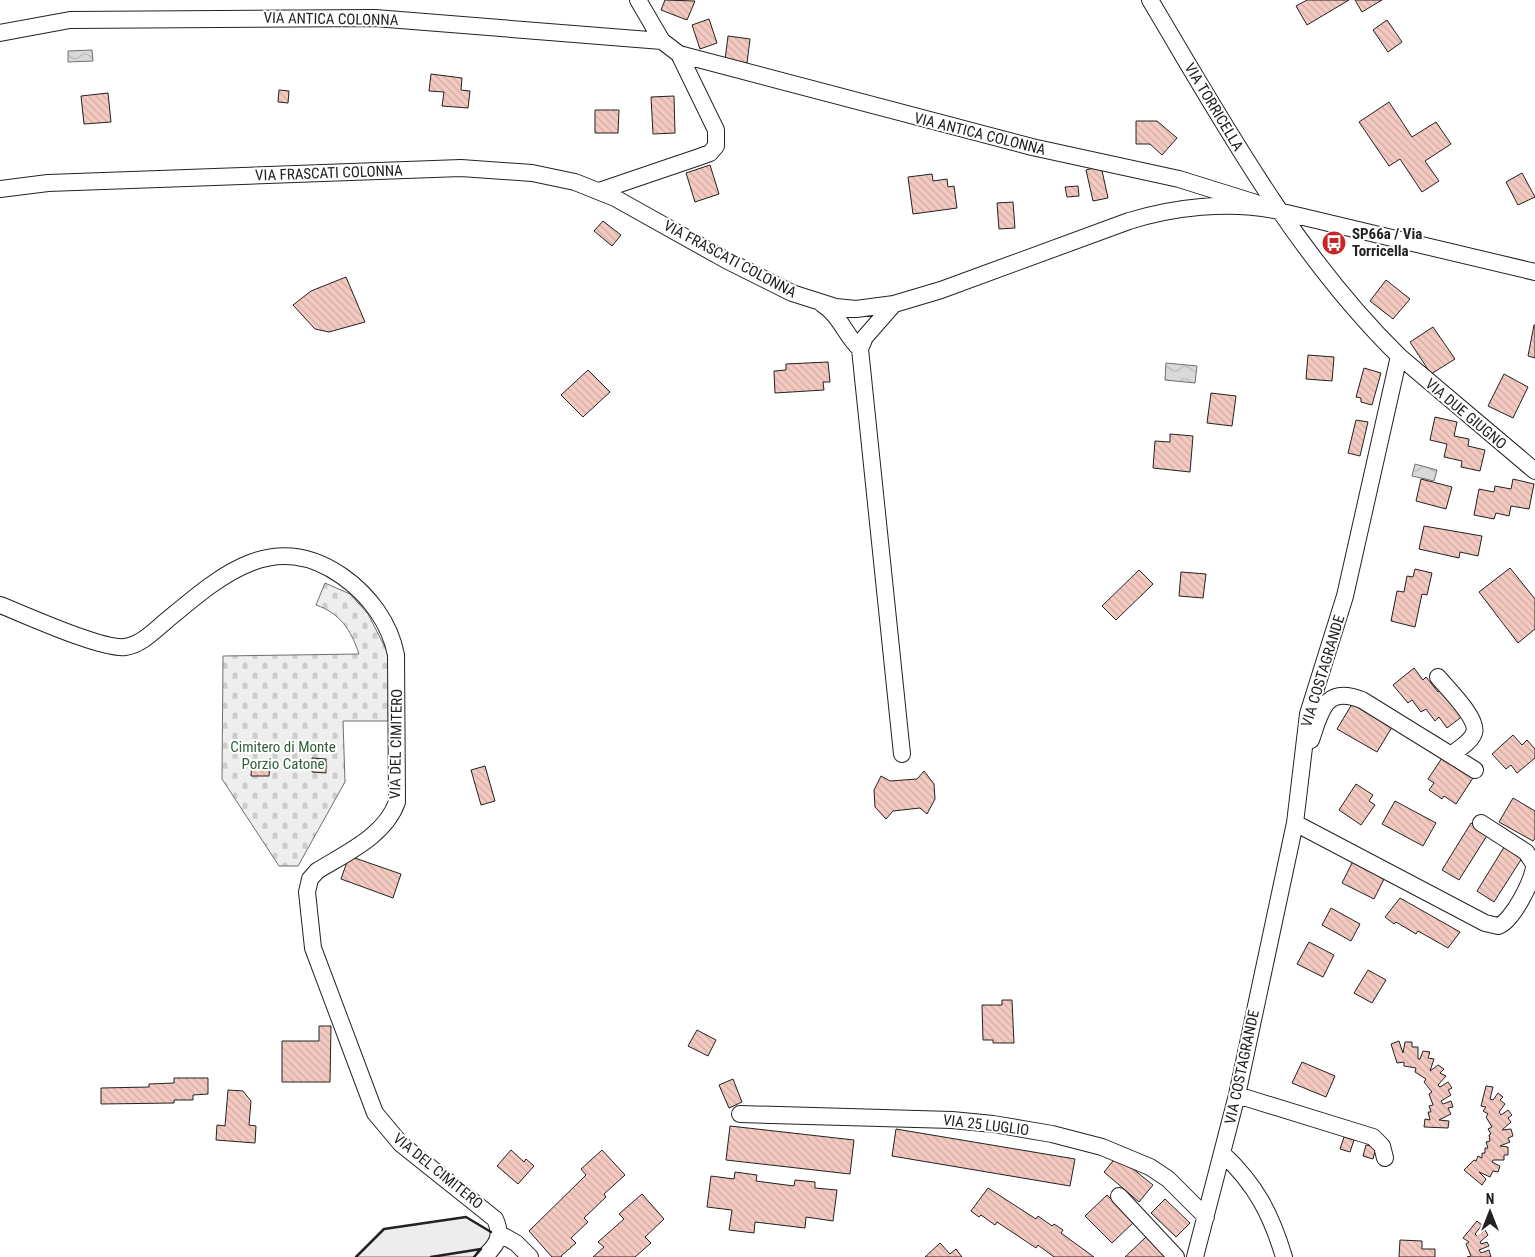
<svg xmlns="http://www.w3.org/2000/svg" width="1535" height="1257" viewBox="0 0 1535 1257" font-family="'Roboto Condensed',sans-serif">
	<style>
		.cemetery { fill: url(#cemetery-stones); stroke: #6f6f6f }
		.parking { fill: #ededed; stroke: #6f6f6f }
		.water { fill: url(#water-waves); stroke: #6f6f6f }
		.building { fill: url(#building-back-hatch); stroke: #222 }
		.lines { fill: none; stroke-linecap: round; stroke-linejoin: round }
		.minor-casing { stroke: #222; stroke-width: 18 }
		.minor { stroke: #fff; stroke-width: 16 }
		.wall { stroke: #222; stroke-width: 2.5 }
		.labels { text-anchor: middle; stroke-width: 4; stroke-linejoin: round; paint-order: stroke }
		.street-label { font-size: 15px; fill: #222; stroke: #fff }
		.poi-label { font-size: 15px; font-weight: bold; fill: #222; stroke: #fff; text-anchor: start }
		.park-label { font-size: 15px; fill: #2f5e38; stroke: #fff }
	</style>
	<defs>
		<pattern id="cemetery-stones" width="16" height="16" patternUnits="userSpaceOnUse" patternTransform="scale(1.25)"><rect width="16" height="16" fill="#eee"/><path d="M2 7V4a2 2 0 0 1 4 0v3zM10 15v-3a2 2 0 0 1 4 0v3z" fill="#ccc"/></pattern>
		<pattern id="water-waves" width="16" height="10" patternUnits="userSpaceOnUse" patternTransform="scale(1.25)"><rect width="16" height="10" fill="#d9d9d9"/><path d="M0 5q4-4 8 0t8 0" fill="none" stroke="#bababa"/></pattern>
		<pattern id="building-back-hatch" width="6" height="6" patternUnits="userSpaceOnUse" patternTransform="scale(1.25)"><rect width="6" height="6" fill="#f3c9c0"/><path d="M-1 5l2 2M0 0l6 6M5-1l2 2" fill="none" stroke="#d0aca5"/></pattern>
	</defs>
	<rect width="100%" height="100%" fill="#fff"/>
	<path class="cemetery" d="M325 583 350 594 368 614 389 655 388 721H343L345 782 298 866H279L222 779 223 656 359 654C351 630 340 613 316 605Z"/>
	<path class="parking" d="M466 1217 491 1232 489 1241 474 1257H356L384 1229Z"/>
	<path class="water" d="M92 50 93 61 68 62V51Z
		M1166 363 1197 366 1195 383 1165 380Z
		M1415 464 1437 470 1434 481 1412 476Z"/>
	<path class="building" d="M665 0 695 1 687 20 661 10Z
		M1307 0H1349L1307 25 1296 6Z
		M1355 0H1382L1362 12Z
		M709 19 717 43 700 49 692 25Z
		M1387 20 1402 42 1388 52 1373 30Z
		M728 36 750 39 747 63 725 60Z
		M431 74 462 78 461 90 470 91 468 108 442 106 444 92 429 91Z
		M279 90 289 91 288 103 278 102Z
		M108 93 111 122 84 124 81 96Z
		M674 96 675 133 653 134 651 97Z
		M1389 102 1412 137 1436 122 1451 144 1425 161 1439 181 1422 192 1400 159 1389 166 1359 122Z
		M595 110H619L618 133H595Z
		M1136 121H1157L1177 138 1162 155 1150 144H1136Z
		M710 165 719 194 695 202 686 173Z
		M1101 166 1108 198 1093 201 1086 170Z
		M1522 173 1535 197 1518 205 1506 182Z
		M932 174 933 181 947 179 948 187 954 186 957 208 913 214 908 177Z
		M1078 186 1079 196 1067 197 1065 187Z
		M1013 202 1015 228 999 229 997 203Z
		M603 221 621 235 612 246 594 231Z
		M346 277 365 322 329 332 315 329 293 305 311 291Z
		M1386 280 1410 299 1393 319 1370 301Z
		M1534 325H1535V358L1528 356Z
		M1433 327 1455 359 1431 374 1410 342Z
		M1308 355 1334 357 1332 381 1306 379Z
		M828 362 830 382H823L824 390 775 393 774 371 786 370V364Z
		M1364 368 1381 373 1372 405 1361 402V398L1356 397Z
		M588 370 610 392 583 417 561 395Z
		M1504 374 1528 387 1513 418 1488 406Z
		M1211 393 1236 396 1232 426 1207 423Z
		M1435 417 1457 422 1454 436 1469 439 1468 446 1485 450 1480 471 1461 467 1462 461 1444 457 1447 444 1430 440Z
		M1356 420 1368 422 1360 456 1348 453Z
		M1170 434 1193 436 1190 472 1153 468 1155 441 1170 442Z
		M1421 479 1452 487 1446 509 1416 501Z
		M1513 479 1534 484 1529 509 1511 506 1509 516 1496 513 1494 519 1474 515 1479 489 1494 492 1495 486 1511 489Z
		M1424 526 1482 536 1478 556 1460 552 1459 558 1419 549Z
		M1510 568 1535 599V629L1518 643 1479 592Z
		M1415 569 1432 573 1427 595 1422 594 1415 627 1391 621 1397 591 1404 592 1407 576 1413 577Z
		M1139 570 1153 584 1116 620 1102 606Z
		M1181 572 1206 574 1203 598 1179 596Z
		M1414 668 1423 680 1426 677 1438 692 1441 690 1464 715 1447 728 1439 717 1435 721 1426 709 1421 712 1412 700 1408 703 1393 685Z
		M1352 704 1392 727 1377 752 1337 729Z
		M1513 735 1522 745 1527 740 1535 749V758L1517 773 1511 765 1506 769 1492 754Z
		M312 758 326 759V773L312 772Z
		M1442 758 1473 778 1456 804 1444 796 1442 799 1429 790 1434 783 1428 779Z
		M252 761 270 762 269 776H251Z
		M485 766 495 801 481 805 471 770Z
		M924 771 934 784 935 799 927 814 920 808 893 811 886 819 875 807 874 790 881 776 890 781 917 779Z
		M1356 784 1373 795 1369 801 1375 805 1361 825 1339 810Z
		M1513 798 1535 811V838L1533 841 1499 822Z
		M1395 801 1436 823 1423 846 1382 824Z
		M1471 823 1488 834 1459 880 1442 870Z
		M1506 844 1524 855 1494 902 1477 891Z
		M349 856 401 874 393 898 341 879Z
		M1353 861 1385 877 1374 899 1342 883Z
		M1400 898 1460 932 1448 948 1418 931 1416 934 1396 922 1394 924 1385 917Z
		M1331 908 1360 924 1351 941 1322 925Z
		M1309 942 1334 955 1323 977 1297 964Z
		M1368 970 1386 980 1372 1003 1354 993Z
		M1002 1000H1012L1014 1043H993V1040H983L982 1005H1002Z
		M319 1026H331L330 1082H282V1041H319Z
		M697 1030 716 1040 708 1056 688 1046Z
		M1399 1041 1403 1053 1405 1042H1412V1047H1418V1059H1420L1423 1051 1430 1052 1428 1058 1434 1059 1430 1071 1438 1065 1444 1069 1440 1073 1446 1076 1438 1085 1440 1087 1448 1082 1452 1088 1448 1090 1451 1095 1441 1101 1443 1104 1451 1101 1453 1107 1448 1108 1451 1114 1439 1120 1449 1121 1448 1128 1424 1127 1425 1119 1430 1120 1428 1112H1431L1429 1106 1433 1105 1429 1094 1432 1092 1424 1082 1426 1079 1415 1072 1416 1068 1404 1066V1062L1397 1063 1391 1044Z
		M1302 1062 1335 1076 1326 1097 1292 1083Z
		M174 1078H208V1094L193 1095V1100H174V1103L101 1104V1088L149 1087V1084L174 1083Z
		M733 1079 742 1102 729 1108 719 1085Z
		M1486 1086 1493 1087 1490 1099 1493 1100 1498 1093 1503 1097 1500 1100 1505 1104 1499 1112 1501 1115 1508 1110 1512 1115 1508 1118 1511 1122 1502 1130 1511 1129 1513 1136 1508 1138 1510 1142 1500 1146 1508 1147V1155H1504V1160H1493L1492 1162 1500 1166 1498 1172 1493 1171 1490 1177 1479 1172 1486 1179 1482 1185 1464 1170 1474 1160 1476 1161 1478 1156 1482 1158V1153H1485V1148H1488L1486 1142 1490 1141 1489 1135 1491 1134 1488 1129 1492 1127 1486 1117 1488 1114 1483 1111 1486 1107 1481 1106Z
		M228 1090 243 1091 251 1101 249 1125 256 1126 255 1143 216 1140 217 1125 225 1126Z
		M730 1126 854 1140 850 1174 726 1160Z
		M896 1129 1075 1159 1070 1186 892 1156Z
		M1344 1137 1354 1140 1350 1152 1340 1149Z
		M1366 1145 1376 1147 1373 1159 1363 1156Z
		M511 1150 524 1162 526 1159 534 1166 518 1184 497 1166Z
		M602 1150 625 1175 604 1194 606 1197 584 1218 588 1222 571 1238 576 1243 561 1256 562 1257H552L529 1231 586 1175 581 1169Z
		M1117 1156 1153 1185 1139 1202 1104 1172Z
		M735 1172 757 1175 756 1181 794 1186 795 1180 815 1182V1188L837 1190 833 1221 806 1217 805 1228 755 1222 754 1233 729 1230 732 1210 707 1207 711 1176 734 1179Z
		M988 1188 1036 1219 1038 1216 1052 1226 1054 1224 1063 1230 1061 1233 1094 1257H1054L1038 1245 1036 1248 997 1222 995 1225 981 1215 979 1217 971 1211Z
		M642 1194 664 1219 645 1237 651 1243 635 1257H593L604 1247 598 1242 624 1219 619 1214Z
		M1107 1195 1134 1222 1112 1243 1085 1216Z
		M1165 1199 1190 1223 1176 1237 1151 1213Z
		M1477 1221 1482 1225 1475 1234 1477 1236 1485 1230 1488 1235 1480 1242 1481 1244 1487 1242 1489 1246 1479 1250 1481 1253 1489 1250 1491 1257H1467L1471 1256 1466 1244 1469 1242 1463 1238Z
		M1147 1236 1166 1257H1125Z
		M1400 1240 1422 1241V1249H1435V1257H1399Z
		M940 1243 950 1254 956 1249 962 1257H925Z"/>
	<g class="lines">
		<defs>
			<path id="minor" d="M1150 0C1224 124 1295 254 1399 356L1345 596 1308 714 1295 823 1237 1095 1195 1257
				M0 33 70 20 375 18 662 41
				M679 54 1032 147 1179 179 1256 203
				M0 189 48 183 461 168 532 173 575 182 615 198 726 260 792 293 836 307 856 309 894 304 941 290 1129 221C1174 207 1228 201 1274 210L1535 272
				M599 191 699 157 710 153 716 146V130L679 54 662 41 638 0
				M822 304C840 315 845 335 860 349
				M894 304 865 337 860 349 902 754
				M1399 356 1535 471
				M0 605C26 615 102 650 125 647 141 645 154 631 166 621 220 576 273 528 342 576 369 595 390 623 396 655L397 802C385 836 346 853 317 871L310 879 307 892 313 948 375 1113 401 1144 495 1219C503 1236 497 1245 484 1257
				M1311 740C1321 711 1325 685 1362 700L1451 755C1458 749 1471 742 1474 733 1479 719 1447 688 1438 677
				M1451 755 1475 770
				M1295 823 1485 923 1498 926C1512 922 1535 878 1534 864L1526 852 1481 823
				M1237 1095 1373 1137 1382 1146 1385 1158
				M740 1114 952 1120 993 1124 1052 1134 1102 1147 1150 1167 1168 1179 1206 1217
				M1223 1154C1256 1185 1271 1214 1284 1257
				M1119 1196 1176 1257
				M500 1234 516 1243 530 1257"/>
		</defs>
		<use href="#minor" class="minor-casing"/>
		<use href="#minor" class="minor"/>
		<path class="wall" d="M356 1257 384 1229 466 1217 491 1232
			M431 1257 481 1249 474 1257"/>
	</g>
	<defs>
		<symbol id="bus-disc" viewBox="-11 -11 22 22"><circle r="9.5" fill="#c62828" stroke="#fff"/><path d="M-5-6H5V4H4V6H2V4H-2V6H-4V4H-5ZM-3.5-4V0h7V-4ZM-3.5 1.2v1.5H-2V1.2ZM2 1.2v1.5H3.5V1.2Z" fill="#fff"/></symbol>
	</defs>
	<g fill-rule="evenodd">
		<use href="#bus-disc" x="1320" y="229" width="28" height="28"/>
	</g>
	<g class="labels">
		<g class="street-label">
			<text transform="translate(331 19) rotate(1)" y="5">VIA ANTICA COLONNA</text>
			<text transform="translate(1214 107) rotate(59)" y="5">VIA TORRICELLA</text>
			<text transform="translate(980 134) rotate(14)" y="5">VIA ANTICA COLONNA</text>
			<text transform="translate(329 173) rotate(-2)" y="5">VIA FRASCATI COLONNA</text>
			<text transform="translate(730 259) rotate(28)" y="5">VIA FRASCATI COLONNA</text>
			<text transform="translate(1466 414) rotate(40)" y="5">VIA DUE GIUGNO</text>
			<text transform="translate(1323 671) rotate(-73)" y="5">VIA COSTAGRANDE</text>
			<text transform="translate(396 744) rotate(-89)" y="5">VIA DEL CIMITERO</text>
			<text transform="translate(1242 1067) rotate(-78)" y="5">VIA COSTAGRANDE</text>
			<text transform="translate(986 1125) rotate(7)" y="5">VIA 25 LUGLIO</text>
			<text transform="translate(438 1171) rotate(39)" y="5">VIA DEL CIMITERO</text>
		</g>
		<g class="poi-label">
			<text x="1352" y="239">SP66a / Via<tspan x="1352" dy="17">Torricella</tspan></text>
		</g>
		<g class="park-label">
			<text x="283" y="752">Cimitero di Monte<tspan x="283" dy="17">Porzio Catone</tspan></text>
		</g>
	</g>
	<g transform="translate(1490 1212)" stroke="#ffffff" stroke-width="4" paint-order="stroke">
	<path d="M0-4L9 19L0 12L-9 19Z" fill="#222222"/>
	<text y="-8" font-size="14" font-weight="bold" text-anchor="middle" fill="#222222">N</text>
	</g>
</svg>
